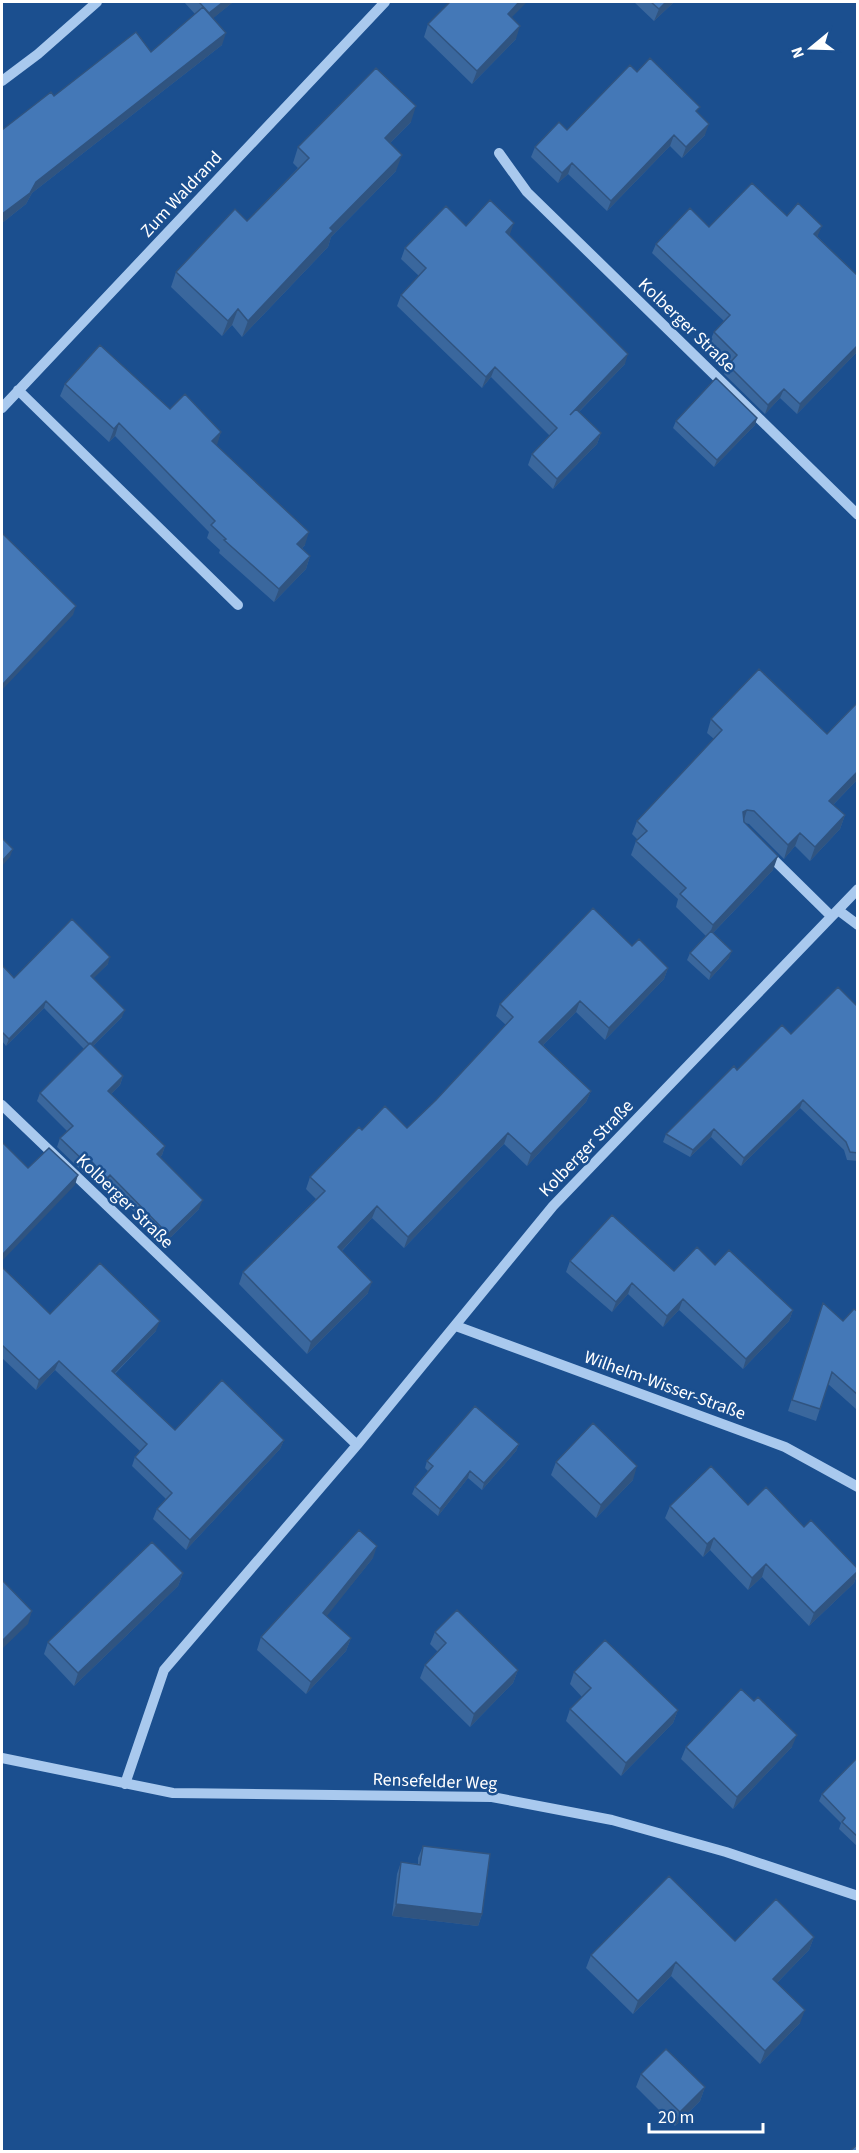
<svg xmlns="http://www.w3.org/2000/svg" width="859" height="2153" viewBox="0 0 859 2153" font-family="'Source Sans 3',sans-serif">
	<style>
		.lines { fill: none; stroke-linecap: round; stroke-linejoin: round }
		.minor { stroke: #a9c9ee; stroke-width: 10 }
		.wall { fill: #3a679d }
		.shaded-wall { fill: #305480 }
		.building { fill: #4478b7; stroke: #305480; stroke-width: 1.5 }
		.labels { text-anchor: middle; stroke-width: 5; stroke-linejoin: round; paint-order: stroke }
		.street-label { font-size: 18px; fill: #fff; stroke: #1b4f8f }
	</style>
	<rect width="100%" height="100%" fill="#1b4f8f"/>
	<g class="lines">
		<path class="minor" d="M2 81 38 54 97 2
			M499 153 527 192 858 515
			M18 390 238 605
			M2 408 385 2
			M767 853 831 916
			M838 910 858 925
			M2 1105 357 1445
			M456 1326 785 1447 858 1487
			M2 1758 173 1793 492 1797 612 1820 726 1852 858 1896
			M125 1784 164 1670 357 1445 553 1206 858 889"/>
	</g>
	<path class="wall" d="M184 2H233L213 18 222 45 32 193 26 204 2 223V130L54 96 151 52 195 14Z
		M634 2H674L654 21Z
		M512 17 516 39 472 84 424 37 428 24Z
		M637 72 698 113 705 135 682 158 670 146 607 211 568 174 558 183 531 157 535 147 567 130Z
		M411 122 390 143 396 171 331 237 328 247 242 337 232 325 222 336 171 287 176 272 247 221 298 168 293 163 298 147Z
		M787 216 818 235 817 236 858 276V351L797 414 780 398 765 414 724 374 728 365 731 361 710 341 714 332 724 321 652 253 656 244 709 227Z
		M466 226 510 234 509 235 625 364 579 412 601 433 597 444 553 489 528 465 532 454 550 436 491 377 482 388 397 306 401 295 419 276 401 259 405 248Z
		M65 384 170 409 221 432 216 445 305 545 302 548 310 556 306 569 274 602 219 553 220 550 207 538 209 532 115 436 109 442 60 396Z
		M757 418 755 425 714 467 673 428 676 421Z
		M858 702V779L833 805 845 815 840 829 810 861 795 846 784 859 749 824 745 823 773 870 713 933 729 958 709 980 687 960 690 953 706 936 676 907 678 899 631 855 636 841 638 840 632 834 637 821 714 739 707 733 711 719 827 734Z
		M632 946 668 968 664 979 605 1040 576 1012 543 1045 591 1091 586 1102 527 1166 504 1144 404 1248 372 1218 342 1251 368 1293 307 1354 239 1284 243 1272 316 1199 306 1189 310 1177 362 1130 407 1128 436 1100 506 1025 496 1016 500 1004Z
		M108 964 93 978 122 1017 93 1046 123 1076 120 1085 111 1094 165 1146 162 1155 160 1157 199 1209 165 1243 107 1184 104 1187 88 1171 85 1174 57 1147 60 1138 67 1131 37 1101 40 1093 84 1049 44 1008 6 1046 2 1041V965L14 978Z
		M858 1007V1161L847 1160 844 1150 800 1108 741 1166 711 1137 690 1157 663 1142 666 1134 737 1070 791 1034Z
		M570 1261 674 1271 715 1265 793 1310 789 1321 743 1369 679 1310 663 1327 628 1294 612 1312 566 1272Z
		M2 1267 50 1314 156 1331 115 1374 175 1430 284 1440 280 1449 186 1550 153 1519 157 1509 166 1499 132 1466 135 1457 140 1451 55 1370 36 1390 2 1358Z
		M823 1303 843 1321 858 1312V1407L856 1409 828 1384 816 1421 788 1411Z
		M519 1444 516 1451 482 1490 468 1478 438 1516 412 1494 415 1487 428 1471 425 1468 427 1461Z
		M556 1462 633 1480 596 1518 551 1475Z
		M748 1505 804 1527 858 1569V1573L854 1583 809 1626 762 1577 748 1590 710 1550 703 1557 665 1518 670 1506Z
		M373 1558 326 1616 351 1638 346 1651 306 1694 257 1650 261 1637Z
		M183 1573 178 1586 74 1686 44 1654 48 1642Z
		M435 1632 518 1670 513 1683 470 1727 420 1678 425 1665 438 1652 430 1644Z
		M574 1672 678 1710 673 1723 621 1776 566 1721 570 1709 582 1697 570 1684Z
		M686 1747H792L733 1809 681 1759Z
		M858 1757V1847L839 1829 841 1823 819 1801 822 1794Z
		M423 1846 482 1914 478 1926 392 1916 397 1874 401 1862 418 1864V1858Z
		M814 1937 809 1950 777 1983 800 2023 760 2064 671 1976 633 2014 586 1968 591 1955 735 1941Z
		M641 2074 705 2087 700 2101 675 2126 636 2087Z"/>
	<path class="shaded-wall" d="M223 2H233L205 25 209 13Z
		M519 2H527L503 26 508 14Z
		M666 2H674L654 21 659 9Z
		M520 26 516 39 472 84 477 71Z
		M226 33 222 45 32 193 26 204 2 223V214L36 182Z
		M416 106 411 122 379 154 385 138Z
		M709 124 705 135 682 158 686 147Z
		M674 135 670 146 607 211 611 201Z
		M402 155 396 171 331 237 328 247 242 337 248 321 330 228Z
		M572 163 568 174 558 183 562 173Z
		M514 223 510 234 502 242 506 232Z
		M822 226 818 235 811 243 814 234Z
		M238 309 232 325 222 336 228 321Z
		M858 345V351L797 414 800 404Z
		M628 354 625 364 566 425 570 415Z
		M495 367 491 377 482 388 486 377Z
		M784 389 780 398 765 414 768 405Z
		M757 418 755 425 714 467 717 460Z
		M119 423 115 436 109 442 114 429Z
		M221 432 217 445 207 454 212 441Z
		M601 433 597 444 553 489 557 479Z
		M309 532 305 545 293 557 297 544Z
		M310 556 306 569 274 602 279 589Z
		M76 606 73 615 2 690V685Z
		M858 771V779L824 814 829 801Z
		M747 810 743 823V812Z
		M845 815 840 829 810 861 815 847Z
		M800 833 795 846 784 859 788 845Z
		M13 849 10 857 2 866V861Z
		M778 856 773 870 708 938 713 925Z
		M732 951 729 958 709 980 711 973Z
		M110 957 108 964 89 983 91 976Z
		M668 968 664 979 605 1040 609 1028Z
		M46 1001 44 1008 6 1046 9 1039Z
		M580 1001 576 1012 535 1053 539 1042Z
		M125 1010 122 1017 87 1052 90 1045Z
		M123 1076 120 1085 105 1100 108 1091Z
		M591 1091 586 1102 527 1166 531 1154Z
		M803 1100 800 1108 741 1166 744 1158Z
		M714 1129 711 1137 690 1157 693 1150Z
		M508 1133 504 1144 404 1248 408 1237Z
		M165 1146 162 1155 154 1163 157 1154Z
		M92 1162 88 1171 85 1174 88 1165Z
		M78 1175 75 1185 2 1261V1255Z
		M110 1175 107 1184 104 1187 107 1178Z
		M203 1200 199 1209 165 1243 168 1234Z
		M377 1206 372 1218 334 1259 338 1247Z
		M372 1282 368 1293 307 1354 311 1342Z
		M632 1283 628 1294 612 1312 616 1302Z
		M683 1299 679 1310 663 1327 667 1316Z
		M793 1310 789 1321 743 1369 746 1359Z
		M160 1321 156 1331 108 1380 112 1371Z
		M59 1361 55 1370 36 1390 39 1380Z
		M284 1440 280 1449 186 1550 190 1540Z
		M519 1444 516 1451 482 1490 484 1483Z
		M637 1466 633 1480 596 1518 601 1505Z
		M470 1471 468 1478 438 1516 440 1509Z
		M714 1538 710 1550 703 1557 707 1544Z
		M377 1546 373 1558 319 1626 323 1613Z
		M766 1564 762 1577 748 1590 752 1578Z
		M858 1571 854 1583 809 1626 814 1613Z
		M183 1573 178 1586 74 1686 78 1673Z
		M32 1611 28 1624 2 1649V1641Z
		M351 1638 346 1651 306 1694 311 1682Z
		M518 1670 513 1683 470 1727 474 1714Z
		M678 1710 673 1723 621 1776 626 1763Z
		M797 1735 792 1747 733 1809 737 1797Z
		M396 1904 482 1914 478 1926 392 1916Z
		M814 1937 809 1950 768 1992 773 1979Z
		M676 1962 671 1976 633 2014 638 2001Z
		M805 2010 800 2023 760 2064 765 2051Z
		M705 2087 700 2101 675 2126 680 2112Z"/>
	<path class="building" d="M199 2H223L209 13Z
		M450 2H519L508 14 520 26 477 71 428 24Z
		M651 2H666L659 9Z
		M203 7 226 33 36 182 30 193 2 214V130L51 92 54 96 136 32 151 52Z
		M650 58 700 107 696 111 709 124 686 147 674 135 611 201 572 163 562 173 535 147 559 122 567 130 630 65 637 72Z
		M376 68 416 106 385 138 402 155 330 228 333 231 248 321 238 309 228 321 176 272 235 209 247 221 309 158 298 147Z
		M752 183 787 216 798 203 822 226 814 234 858 276V345L800 404 784 389 768 405 728 365 737 355 714 332 730 315 656 244 690 208 709 227Z
		M490 200 514 223 506 232 628 354 570 415 576 409 601 433 557 479 532 454 557 428 495 367 486 377 401 295 426 268 405 248 446 206 466 226Z
		M100 345 170 409 185 394 221 432 212 441 309 532 297 544 310 556 279 589 224 540 226 539 211 525 215 521 119 423 114 429 65 384Z
		M716 378 757 418 717 460 676 421Z
		M2 533 76 606 2 685Z
		M759 669 827 734 858 702V771L829 801 845 815 815 847 800 833 788 845 754 811 747 810 743 812 744 822 778 856 713 925 680 894 686 888 636 841 647 831 637 821 722 730 711 719Z
		M2 838 13 849 2 861Z
		M593 908 632 946 639 939 668 968 609 1028 580 1001 539 1042 591 1091 531 1154 508 1133 408 1237 377 1206 338 1247 372 1282 311 1342 243 1272 325 1191 310 1177 359 1127 362 1130 385 1106 407 1128 436 1100 513 1017 500 1004Z
		M72 919 110 957 91 976 125 1010 91 1044H89L46 1001 9 1039 2 1032V965L14 978Z
		M711 931 732 951 711 973 690 953Z
		M838 987 858 1007V1153L850 1152 846 1142 803 1100 744 1158 714 1129 693 1150 666 1134 734 1066 737 1070 782 1025 791 1034Z
		M90 1043 123 1076 108 1091 165 1146 157 1154 203 1200 168 1234 110 1175 107 1178 92 1162 88 1165 60 1138 73 1126 40 1093Z
		M2 1142 28 1168 49 1148 78 1175 2 1255Z
		M612 1215 674 1271 697 1247 715 1265 729 1250 793 1310 746 1359 683 1299 667 1316 632 1283 616 1302 570 1261Z
		M100 1263 160 1321 112 1371 175 1430 222 1380 284 1440 190 1540 157 1509 172 1493 135 1457 147 1444 59 1361 39 1380 2 1345V1267L50 1314Z
		M823 1303 843 1321 854 1309 858 1312V1395L832 1372 820 1409 792 1400Z
		M475 1406 519 1444 484 1483 470 1471 440 1509 415 1487 433 1466 427 1461Z
		M593 1423 637 1466 601 1505 556 1462Z
		M711 1466 748 1505 766 1487 804 1527 811 1520 858 1569V1571L814 1613 766 1564 752 1578 714 1538 707 1544 670 1506Z
		M359 1530 377 1546 323 1613 351 1638 311 1682 261 1637Z
		M152 1542 183 1573 78 1673 48 1642Z
		M2 1580 32 1611 2 1641Z
		M457 1610 518 1670 474 1714 425 1665 446 1643 435 1632Z
		M605 1640 678 1710 626 1763 570 1709 591 1688 574 1672Z
		M741 1689 754 1701 758 1697 797 1735 737 1797 686 1747Z
		M858 1757V1837L842 1822 845 1818 822 1794Z
		M423 1846 490 1854 482 1914 396 1904 401 1862 420 1865Z
		M669 1876 735 1941 776 1899 814 1937 773 1979 805 2010 765 2051 676 1962 638 2001 591 1955Z
		M666 2049 705 2087 680 2112 641 2074Z
		M858 2144V2151H850Z"/>
	<g class="labels">
		<g class="street-label">
			<text transform="translate(181 194) rotate(-47)" y="6">Zum Waldrand</text>
			<text transform="translate(687 325) rotate(44)" y="6">Kolberger Straße</text>
			<text transform="translate(586 1148) rotate(-46)" y="6">Kolberger Straße</text>
			<text transform="translate(125 1201) rotate(44)" y="6">Kolberger Straße</text>
			<text transform="translate(665 1385) rotate(20)" y="6">Wilhelm-Wisser-Straße</text>
			<text transform="translate(435 1781) rotate(2)" y="6">Rensefelder Weg</text>
		</g>
	</g>
	<rect width="859" height="2153" fill="none" stroke="#ffffff" stroke-width="6"/>
	<g transform="translate(811 48) rotate(251)" stroke="#1b4f8f" stroke-width="4.5" paint-order="stroke">
	<path d="M0-4.5L10 22L0 15L-10 22Z" fill="#ffffff"/>
	<text y="-9" font-size="16" font-weight="bold" text-anchor="middle" fill="#ffffff">N</text>
	</g>
	<path d="M649 2123v9h114v-9" fill="none" stroke="#ffffff" stroke-width="3"/>
	<text x="658" y="2123" font-size="18" fill="#ffffff" stroke="#1b4f8f" stroke-width="4.5" paint-order="stroke">20 m</text>
</svg>
